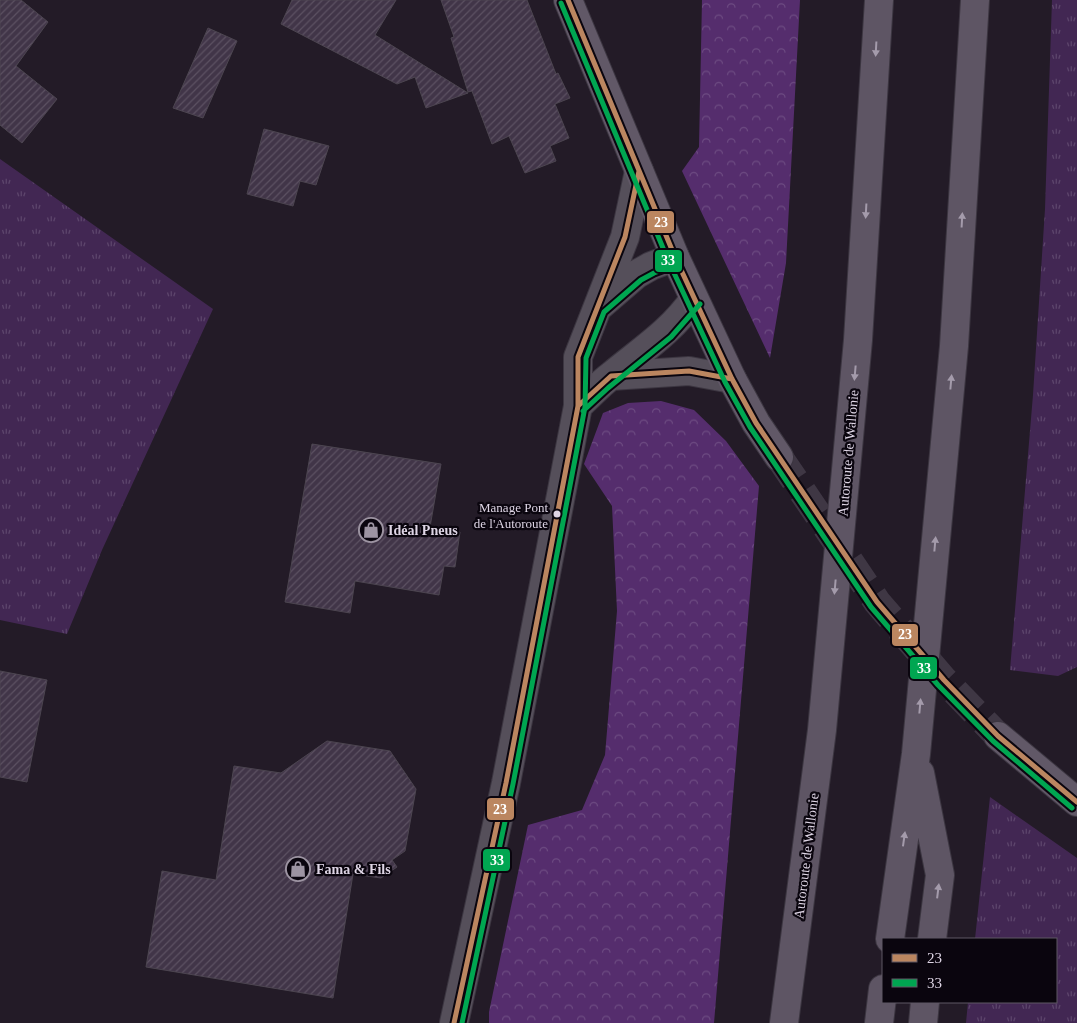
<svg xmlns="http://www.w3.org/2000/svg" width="1077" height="1023" viewBox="0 0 1077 1023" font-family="Georgia,serif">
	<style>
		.grass { fill: url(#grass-tufts) }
		.forest { fill: url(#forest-crowns) }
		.building { fill: url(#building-hatch); stroke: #4c4550 }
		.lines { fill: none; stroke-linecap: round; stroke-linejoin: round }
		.primary-tunnel { stroke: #3f3744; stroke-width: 28; stroke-dasharray: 28 14; stroke-linecap: butt }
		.minor-casing { stroke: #3c3641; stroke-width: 30 }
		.primary-casing { stroke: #3c3641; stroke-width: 30 }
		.motorway-casing { stroke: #3c3641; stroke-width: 30 }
		.minor { stroke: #554f5a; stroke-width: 28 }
		.primary { stroke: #615867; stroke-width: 28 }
		.motorway { stroke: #5e5564; stroke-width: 28 }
		.bus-1-casing { stroke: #0a050e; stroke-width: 9 }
		.bus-2-casing { stroke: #0a050e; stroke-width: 9 }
		.bus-1 { stroke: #bb8660; stroke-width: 5 }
		.bus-2 { stroke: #00a651; stroke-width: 5 }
		.oneway { fill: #a49bab }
		.bus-dot { fill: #ded5e5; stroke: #0a050e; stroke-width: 2 }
		.labels { text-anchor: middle; stroke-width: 4.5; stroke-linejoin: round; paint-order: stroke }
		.bus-label { font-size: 13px; fill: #ded5e5; stroke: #0a050e; text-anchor: end }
		.street-label { font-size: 14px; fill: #ded5e5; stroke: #0a050e }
		.poi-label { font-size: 14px; font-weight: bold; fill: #ded5e5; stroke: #0a050e; text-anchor: start }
		.line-badge { stroke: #0a050e; stroke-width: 2 }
		.badge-label { font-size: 14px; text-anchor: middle; font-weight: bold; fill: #fff }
	</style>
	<defs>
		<pattern id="grass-tufts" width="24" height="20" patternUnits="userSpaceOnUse" patternTransform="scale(1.25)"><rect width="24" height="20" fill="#422753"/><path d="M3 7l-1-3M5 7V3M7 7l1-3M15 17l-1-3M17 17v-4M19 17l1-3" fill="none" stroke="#5d456c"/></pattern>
		<pattern id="forest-crowns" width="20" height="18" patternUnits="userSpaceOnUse" patternTransform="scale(1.25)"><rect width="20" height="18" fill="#552d6d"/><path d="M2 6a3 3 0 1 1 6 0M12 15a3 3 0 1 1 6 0" fill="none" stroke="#6d4b82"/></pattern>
		<pattern id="building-hatch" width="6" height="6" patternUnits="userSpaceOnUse" patternTransform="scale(1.25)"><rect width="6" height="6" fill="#413548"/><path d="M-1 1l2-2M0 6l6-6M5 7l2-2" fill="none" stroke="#5c5162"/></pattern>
	</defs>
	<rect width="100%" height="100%" fill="#231b27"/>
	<path class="grass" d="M1052 0H1077V667L1058 676 1010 670 1033 395 1045 209Z
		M0 159 213 309 102 550 67 634 0 620Z
		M990 797 1077 858V1023H966L968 1002H1056V939H975Z"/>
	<path class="forest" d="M702 0H800L786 263 770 358 682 171 699 147Z
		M661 401 694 410 726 441 759 486 714 1023H489V1012L528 825 582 810 605 755 617 611 612 506 584 464 603 413 628 403Z"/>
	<path class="building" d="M0 0H21L48 22 16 66 57 99 22 143 0 125Z
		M292 0H396L375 35 468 93 426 108 415 77 397 84 281 24Z
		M441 0H527L556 74 558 73 570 98 555 104 569 138 550 146 556 161 525 173 509 136 492 144 472 91 468 92 451 38 454 37Z
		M208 28 237 41 203 118 173 108Z
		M264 129 329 146 316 185 300 181 293 206 247 194Z
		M312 444 441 464 430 527 460 532 455 567 444 566 439 595 355 581 350 613 285 602Z
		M0 671 47 680 27 782 0 777Z
		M327 741 390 751 416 789 405 851 392 860 397 867 381 878 353 874 333 998 146 967 162 871 216 880 234 766 281 773Z"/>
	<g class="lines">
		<path class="primary-tunnel" d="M779 457 877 602 944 680 998 736"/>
		<defs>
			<path id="minor" d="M601 305 637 274 651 266 675 257
				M611 376 689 371 732 379
				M578 406C589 396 600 384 612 375 642 350 671 332 694 299
				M454 1023 506 783 578 406V357L625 237 639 171"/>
			<path id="primary" d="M568 0 675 257 732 379 756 423 779 457
				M998 736 1077 802"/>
			<path id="motorway" d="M920 773 940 875 932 939
				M890 939 916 754 954 346 975 0
				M784 1023 822 730 858 340 879 0
				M879 1023 883 989
				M923 1023 925 1002"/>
		</defs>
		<use href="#minor" class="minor-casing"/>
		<use href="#primary" class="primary-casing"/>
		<use href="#motorway" class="motorway-casing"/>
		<use href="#minor" class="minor"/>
		<use href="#primary" class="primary"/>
		<use href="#motorway" class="motorway"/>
		<defs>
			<path id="bus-1" d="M568 0 675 257 732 379 756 423 877 602 944 680 998 736 1077 802
				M578 406 611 376 689 371 732 379
				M454 1023 506 783 578 406V357L625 237 639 171"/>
			<path id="bus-2" d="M561 3 668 260 725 382 750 427 871 607 938 685 993 741 1072 808
				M583 411 608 388 671 337 700 304
				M462 1023 513 784 585 407 586 358 604 312 641 280 654 273 678 264"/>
		</defs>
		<use href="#bus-1" class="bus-1-casing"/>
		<use href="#bus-2" class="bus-2-casing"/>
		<use href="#bus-1" class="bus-1"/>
		<use href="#bus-2" class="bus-2"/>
	</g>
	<defs><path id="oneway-solid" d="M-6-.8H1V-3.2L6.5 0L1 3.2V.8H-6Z" transform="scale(1.25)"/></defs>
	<g class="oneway">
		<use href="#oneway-solid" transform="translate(876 49) rotate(93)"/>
		<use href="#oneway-solid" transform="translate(866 211) rotate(93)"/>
		<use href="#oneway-solid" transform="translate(962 220) rotate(-87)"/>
		<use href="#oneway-solid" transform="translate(855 373) rotate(95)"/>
		<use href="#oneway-solid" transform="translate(951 382) rotate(-85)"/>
		<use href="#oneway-solid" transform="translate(935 544) rotate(-85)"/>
		<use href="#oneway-solid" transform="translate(835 587) rotate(95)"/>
		<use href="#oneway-solid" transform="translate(920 706) rotate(-85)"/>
		<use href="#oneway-solid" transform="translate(904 839) rotate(-82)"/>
		<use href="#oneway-solid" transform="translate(938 891) rotate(-83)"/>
	</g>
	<defs>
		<symbol id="shop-ring" viewBox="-11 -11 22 22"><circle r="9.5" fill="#0a050e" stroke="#9d94a2" stroke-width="1.5"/><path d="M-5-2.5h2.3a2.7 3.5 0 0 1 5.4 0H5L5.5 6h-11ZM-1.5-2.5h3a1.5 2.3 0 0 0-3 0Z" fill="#9d94a2"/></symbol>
	</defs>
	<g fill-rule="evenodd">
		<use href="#shop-ring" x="357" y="516" width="28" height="28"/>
		<use href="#shop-ring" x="284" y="855" width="28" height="28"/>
	</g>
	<circle class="bus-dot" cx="557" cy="514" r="4.5"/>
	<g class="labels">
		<g class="bus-label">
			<text x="548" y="512">Manage Pont<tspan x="548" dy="16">de l'Autoroute</tspan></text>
		</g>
		<g class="street-label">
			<text transform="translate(848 453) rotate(-85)" y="5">Autoroute de Wallonie</text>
			<text transform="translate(806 856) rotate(-83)" y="5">Autoroute de Wallonie</text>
		</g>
		<g class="poi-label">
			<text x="388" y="535">Idéal Pneus</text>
			<text x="316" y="874">Fama &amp; Fils</text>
		</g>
	</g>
	<g class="line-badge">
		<rect x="646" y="210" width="29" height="24" rx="5" fill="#bb8660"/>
		<rect x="654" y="249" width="29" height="24" rx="5" fill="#00a651"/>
		<rect x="891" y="623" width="28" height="24" rx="5" fill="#bb8660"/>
		<rect x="909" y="656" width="29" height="24" rx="5" fill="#00a651"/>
		<rect x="486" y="797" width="29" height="24" rx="5" fill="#bb8660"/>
		<rect x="482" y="848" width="29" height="24" rx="5" fill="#00a651"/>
	</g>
	<g class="badge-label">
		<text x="661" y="227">23</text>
		<text x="668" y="265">33</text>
		<text x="905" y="639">23</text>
		<text x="924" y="673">33</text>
		<text x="500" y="814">23</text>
		<text x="497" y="865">33</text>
	</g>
	<rect x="882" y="938" width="175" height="65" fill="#0a050e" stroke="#5f5864"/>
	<rect x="892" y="954" width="25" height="8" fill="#bb8660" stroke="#5f5864"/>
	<text x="927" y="963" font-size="15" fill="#ded5e5">23</text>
	<rect x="892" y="979" width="25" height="8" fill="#00a651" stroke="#5f5864"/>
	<text x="927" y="988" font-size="15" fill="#ded5e5">33</text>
</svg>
